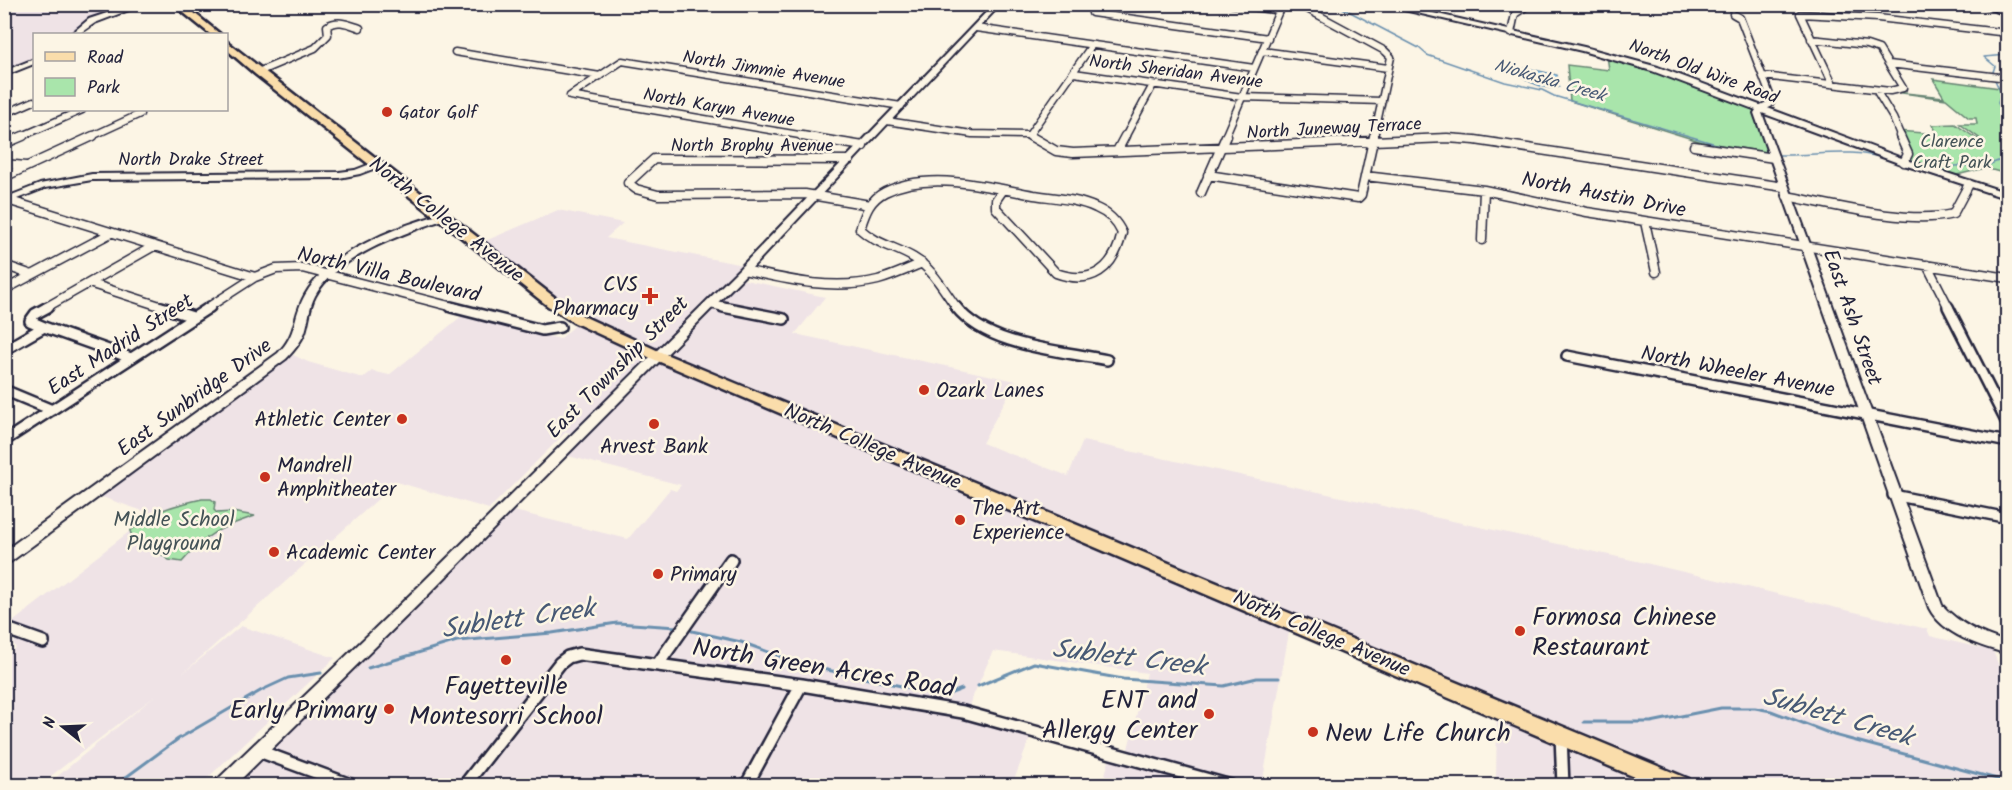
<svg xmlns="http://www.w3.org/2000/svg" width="2012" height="790" viewBox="0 0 2012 790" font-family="Kalam,sans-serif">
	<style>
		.built { fill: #efe3e6 }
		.green { fill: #a9e5ab; stroke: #668473; stroke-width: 1.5 }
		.water { fill: #9cdafd; stroke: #6b90af; stroke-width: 1.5 }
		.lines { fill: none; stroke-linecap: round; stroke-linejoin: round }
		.stream-far1 { stroke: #6b90af; stroke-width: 1.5 }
		.stream { stroke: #6b90af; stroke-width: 3 }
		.minor-far3-casing { stroke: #22223b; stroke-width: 9 }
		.minor-far2-casing { stroke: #22223b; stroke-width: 11 }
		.minor-far1-casing { stroke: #22223b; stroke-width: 14 }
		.minor-casing { stroke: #22223b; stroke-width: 16 }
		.tertiary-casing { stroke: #22223b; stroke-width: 4 }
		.secondary-casing { stroke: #22223b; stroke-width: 4 }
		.primary-casing { stroke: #22223b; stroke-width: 5 }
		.minor-far3 { stroke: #fcf5e5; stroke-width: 6 }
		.minor-far2 { stroke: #fcf5e5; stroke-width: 8 }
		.minor-far1 { stroke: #fcf5e5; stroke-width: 9 }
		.minor { stroke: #fcf5e5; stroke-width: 11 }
		.tertiary { fill: #fcf5e5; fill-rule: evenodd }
		.secondary { fill: #fcf5e5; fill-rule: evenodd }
		.primary { fill: #faddab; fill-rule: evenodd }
		.poi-dot { fill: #c8321e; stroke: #fcf5e5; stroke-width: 2 }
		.labels { text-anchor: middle; stroke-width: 5; stroke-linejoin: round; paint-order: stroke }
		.far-street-label { font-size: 18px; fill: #22223b; stroke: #fcf5e5 }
		.far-water-label { font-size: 18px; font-style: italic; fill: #475975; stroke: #fcf5e5 }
		.far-poi-label { font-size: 18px; fill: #22223b; stroke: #fcf5e5; text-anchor: start }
		.far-park-label { font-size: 18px; fill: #445357; stroke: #fcf5e5 }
		.street-label { font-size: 21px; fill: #22223b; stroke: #fcf5e5 }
		.poi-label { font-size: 21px; fill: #22223b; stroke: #fcf5e5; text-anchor: start }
		.park-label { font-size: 21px; fill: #445357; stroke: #fcf5e5 }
		.near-poi-label { font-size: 26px; fill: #22223b; stroke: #fcf5e5; text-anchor: start }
		.near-street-label { font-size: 26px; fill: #22223b; stroke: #fcf5e5 }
		.near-water-label { font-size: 27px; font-style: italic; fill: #475975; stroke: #fcf5e5 }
	</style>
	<rect width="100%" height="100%" fill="#fcf5e5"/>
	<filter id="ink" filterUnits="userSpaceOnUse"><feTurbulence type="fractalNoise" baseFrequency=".0167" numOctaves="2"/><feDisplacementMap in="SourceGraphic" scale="12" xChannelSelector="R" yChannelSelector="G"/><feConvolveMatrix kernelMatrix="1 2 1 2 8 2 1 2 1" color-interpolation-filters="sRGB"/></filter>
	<g filter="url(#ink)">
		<path class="built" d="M4 5H142L84 26 75 34H34V61L14 70 5 68Z
			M558 210 623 223 606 238 748 266 736 278 825 297 795 334 1016 381 982 443 1068 476 1083 441 1641 562 1927 629 1930 636 1993 651 2007 687V785H1496L1497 708 1291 621 1262 785H1102L1111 754 1126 757 1147 673 993 651 966 712 1032 733 1012 785H222L506 509 628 539 670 489 676 491 681 485 560 454 579 435 566 432 489 509 397 482 182 674 241 626 335 658 200 785H47L155 696 39 785H5L4 656 16 648 13 643 23 635 5 628 152 514 93 494 287 352 308 362 363 378 372 371 389 375 463 315 560 339 580 321 478 244Z"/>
		<path class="green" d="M1607 55 1761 108 1758 114 1772 153 1702 142 1570 101 1567 65 1609 70Z
			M1933 79 2007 89V174L1985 168 1949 177 1904 162 1908 156 1897 131 1937 134 1933 125 1955 124 1977 139 1979 138 1960 124H1977L1976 118H1969L1946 99 1895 92 1944 97Z
			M202 499H211L215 502 214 510 217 513 232 512 255 516C219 528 207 533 182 562L169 560 158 552 135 544 130 531C158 509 168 507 202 499Z"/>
		<path class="water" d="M1526 68 1557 75 1559 87C1547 91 1525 82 1518 71Z"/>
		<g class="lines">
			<path class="stream-far1" d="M1335 4 1419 48 1427 55 1505 82 1542 90 1554 96 1726 147
				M1992 75 1995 66 1984 57 2008 55
				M1994 78 2001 93 1998 103 2002 112 2000 124 2008 134
				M2008 141V145
				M1778 155C1819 156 1850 147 1890 160
				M1904 165 1915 169
				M1942 171 1954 166 1988 165 2008 157"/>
			<path class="stream" d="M692 631 741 642 804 665 929 692 949 694 962 689
				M368 668 457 641 552 633 617 623 677 627
				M978 686 1034 663 1123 679 1224 686 1257 678H1279
				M1584 722H1651L1721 708H1755L1771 711 1834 735 2008 782
				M114 786 178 739 262 690 288 678 321 673"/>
			<defs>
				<path id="minor-far3" d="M1098 4 1092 13 1268 38
					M1232 4 1280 11
					M1298 4 1385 51 1391 57 1374 137
					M1733 14 1740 18 1772 100 1770 104 1761 108
					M976 28 1254 68
					M1511 33 1515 14 1530 4
					M1262 51 1388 68
					M455 52 600 76
					M1889 64 2008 78
					M258 72 315 48 328 35 327 26C338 19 348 24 360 28
					M1074 73 1242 97 1382 101
					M1763 76 1890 91 1903 88 1879 49 1867 45 1811 39
					M1833 84 1800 14 1878 18 2008 33
					M1876 90 1893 118 1901 137
					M570 96 622 61 901 106
					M570 96 811 137
					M4 114 34 101
					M887 121 972 134 1029 135 1033 137
					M1029 135 1092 45
					M20 137 82 110
					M90 137 140 114
					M1125 137 1153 85
					M1225 137 1282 4"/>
				<path id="minor-far2" d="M802 136 863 146
					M1030 136 1056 151 1073 153 1447 138 1475 140 1784 187
					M1900 136 1908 154 1904 162
					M4 144 23 136
					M1694 146 1774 158
					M1117 151 1125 136
					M850 160 654 159 628 183 636 189 658 195 805 194 870 205
					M4 164 26 166
					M1208 175 1358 198 1361 195 1374 136
					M1365 176 1484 190 1587 212 2008 278
					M4 177 93 136
					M1201 193 1226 136
					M1787 196C1833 205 1908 225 1953 214L1969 184
					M4 199 255 277 276 269 302 268 457 308
					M1645 222 1656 272
					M1482 240 1484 190
					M4 265 32 275
					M1927 265 1949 308
					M744 270C788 280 833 291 878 280 893 276 908 269 922 263
					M89 283 166 308
					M4 290 111 233
					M710 304 730 308
					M45 308 154 246
					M207 308 255 277
					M957 308C944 291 933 269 914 258 896 247 876 244 860 229 865 214 869 200 885 192 929 170 988 187 1034 195 1055 198 1077 199 1096 208 1108 213 1117 222 1122 233 1114 269 1092 286 1056 273L996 208V200L1003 190"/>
				<path id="minor-far1" d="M161 307 193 317
					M451 307 542 330 560 327
					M723 307 784 319
					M956 307C988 347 1059 350 1107 360
					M1948 307 2008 425
					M44 327 131 358
					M4 350 44 327 30 321 35 314 48 307
					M1567 356 2008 442
					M4 390 52 410
					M4 441 210 307
					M1893 495 2008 518"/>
				<path id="minor" d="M4 628 43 642
					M658 664 731 560
					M1561 735 1563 786
					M259 751 353 786
					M464 786 560 663 568 657 579 654 802 685 963 712 1231 786
					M746 786 801 685"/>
				<path id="tertiary" d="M134 4H145L95 23 79 34H71L89 19Z
					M994 4H1001L748 272 427 596 234 786H214L216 781 417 588 740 268Z
					M1378 4H1393L1584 47 1658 67 1907 160 2008 193V199L1901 164 1762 113 1942 605C1960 625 1983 635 2008 642V654C1980 646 1943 635 1929 608L1754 113 1756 110 1652 71 1582 51Z
					M34 59V64L4 76V71Z
					M378 161 383 164 381 166 360 174 339 178 92 180 45 188 4 204V198L40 184 92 174 339 172 355 170Z
					M442 214 445 215V219C404 234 337 255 315 296 309 307 309 320 305 332 301 342 294 351 286 359L9 563 4 564V551L278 353C298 333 292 318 305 295 328 253 397 226 442 214Z"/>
				<path id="secondary" d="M1976 4H1989L2008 11V16Z"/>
				<path id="primary" d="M173 4H183L220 34H210Z
					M226 41 558 300 583 316 663 353 1689 779 1691 786H1656L653 359 573 322 548 306 255 74 226 49Z"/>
			</defs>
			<use href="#minor-far3" class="minor-far3-casing"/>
			<use href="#minor-far2" class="minor-far2-casing"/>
			<use href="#minor-far1" class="minor-far1-casing"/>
			<use href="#minor" class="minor-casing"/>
			<use href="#tertiary" class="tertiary-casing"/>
			<use href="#secondary" class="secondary-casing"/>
			<use href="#primary" class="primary-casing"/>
			<use href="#minor-far3" class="minor-far3"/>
			<use href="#minor-far2" class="minor-far2"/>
			<use href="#minor-far1" class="minor-far1"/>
			<use href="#minor" class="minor"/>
			<use href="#tertiary" class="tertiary"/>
			<use href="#secondary" class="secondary"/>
			<use href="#primary" class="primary"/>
		</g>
	</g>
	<g class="poi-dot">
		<circle cx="387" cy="112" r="6"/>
		<path d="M647 287h6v6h6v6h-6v6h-6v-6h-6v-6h6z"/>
		<circle cx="924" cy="390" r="6"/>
		<circle cx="402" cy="419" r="6"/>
		<circle cx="654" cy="424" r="6"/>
		<circle cx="265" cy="477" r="6"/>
		<circle cx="960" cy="520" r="6"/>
		<circle cx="274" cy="552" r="6"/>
		<circle cx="658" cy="574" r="6"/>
		<circle cx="1520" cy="631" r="6"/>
		<circle cx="506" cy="660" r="6"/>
		<circle cx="389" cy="709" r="6"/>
		<circle cx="1209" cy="714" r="6"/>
		<circle cx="1313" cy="732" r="6"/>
	</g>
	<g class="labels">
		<g class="far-street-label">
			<text transform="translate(764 69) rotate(9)" y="6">North Jimmie Avenue</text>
			<text transform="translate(1176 71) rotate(7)" y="6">North Sheridan Avenue</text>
			<text transform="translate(1704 71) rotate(20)" y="6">North Old Wire Road</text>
			<text transform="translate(719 107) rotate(10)" y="6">North Karyn Avenue</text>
			<text transform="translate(1334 128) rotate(-3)" y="6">North Juneway Terrace</text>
			<text x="752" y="151">North Brophy Avenue</text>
			<text x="191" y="165">North Drake Street</text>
		</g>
		<g class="far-water-label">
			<text transform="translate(1550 80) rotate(16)" y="6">Niokaska Creek</text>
		</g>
		<g class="far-poi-label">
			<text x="399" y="118">Gator Golf</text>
		</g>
		<g class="far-park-label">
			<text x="1952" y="147">Clarence<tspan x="1952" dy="21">Craft Park</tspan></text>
		</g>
		<g class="street-label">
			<text transform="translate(1604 194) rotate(11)" y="7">North Austin Drive</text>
			<text transform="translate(447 219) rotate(38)" y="7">North College Avenue</text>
			<text transform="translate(389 274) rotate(13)" y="7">North Villa Boulevard</text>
			<text transform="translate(1853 317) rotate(71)" y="7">East Ash Street</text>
			<text transform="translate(120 344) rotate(-33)" y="7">East Madrid Street</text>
			<text transform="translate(617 367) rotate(-45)" y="7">East Township Street</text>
			<text transform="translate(1738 371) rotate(11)" y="7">North Wheeler Avenue</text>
			<text transform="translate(194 397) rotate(-36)" y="7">East Sunbridge Drive</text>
			<text transform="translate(873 446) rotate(23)" y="7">North College Avenue</text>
			<text transform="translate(1322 633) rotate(23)" y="7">North College Avenue</text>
		</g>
		<g class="poi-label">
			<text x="638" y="291" text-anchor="end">CVS<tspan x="638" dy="24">Pharmacy</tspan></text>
			<text x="936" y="397">Ozark Lanes</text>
			<text x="390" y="426" text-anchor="end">Athletic Center</text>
			<text x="654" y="453" text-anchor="middle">Arvest Bank</text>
			<text x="277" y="472">Mandrell<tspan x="277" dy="24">Amphitheater</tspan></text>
			<text x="972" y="515">The Art<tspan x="972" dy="24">Experience</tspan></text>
			<text x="286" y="559">Academic Center</text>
			<text x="670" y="581">Primary</text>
		</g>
		<g class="park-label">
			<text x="174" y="526">Middle School<tspan x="174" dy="24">Playground</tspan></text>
		</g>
		<g class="near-poi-label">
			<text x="1532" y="625">Formosa Chinese<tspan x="1532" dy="30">Restaurant</tspan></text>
			<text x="506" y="694" text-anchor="middle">Fayetteville<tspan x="506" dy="30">Montesorri School</tspan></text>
			<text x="1197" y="708" text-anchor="end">ENT and<tspan x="1197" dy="30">Allergy Center</tspan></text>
			<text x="377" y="718" text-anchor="end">Early Primary</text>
			<text x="1325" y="741">New Life Church</text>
		</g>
		<g class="near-street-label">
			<text transform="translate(824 667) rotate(9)" y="9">North Green Acres Road</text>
		</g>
		<g class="near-water-label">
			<text transform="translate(518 618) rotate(-8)" y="9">Sublett Creek</text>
			<text transform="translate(1129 657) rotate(7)" y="9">Sublett Creek</text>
			<text transform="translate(1838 716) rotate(16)" y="9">Sublett Creek</text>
		</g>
	</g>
	<rect width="2012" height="790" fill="none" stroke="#fcf5e5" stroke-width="24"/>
	<rect x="12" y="12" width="1988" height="766" fill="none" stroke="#22223b" stroke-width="2" filter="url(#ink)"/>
	<rect x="33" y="33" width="195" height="78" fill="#fcf5e5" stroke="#a5a1a1" stroke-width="1.5"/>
	<rect x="45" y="52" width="30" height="9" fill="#faddab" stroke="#a5a1a1" stroke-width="1.5"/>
	<text x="87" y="63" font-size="18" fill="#22223b">Road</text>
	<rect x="45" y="78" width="30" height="18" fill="#a9e5ab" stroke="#a5a1a1" stroke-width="1.5"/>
	<text x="87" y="93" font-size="18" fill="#22223b">Park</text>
	<g transform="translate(63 727) rotate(288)" stroke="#fcf5e5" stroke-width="4.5" paint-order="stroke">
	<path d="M0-4.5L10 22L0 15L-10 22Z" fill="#22223b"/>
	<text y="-9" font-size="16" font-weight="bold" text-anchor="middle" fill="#22223b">N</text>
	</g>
</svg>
